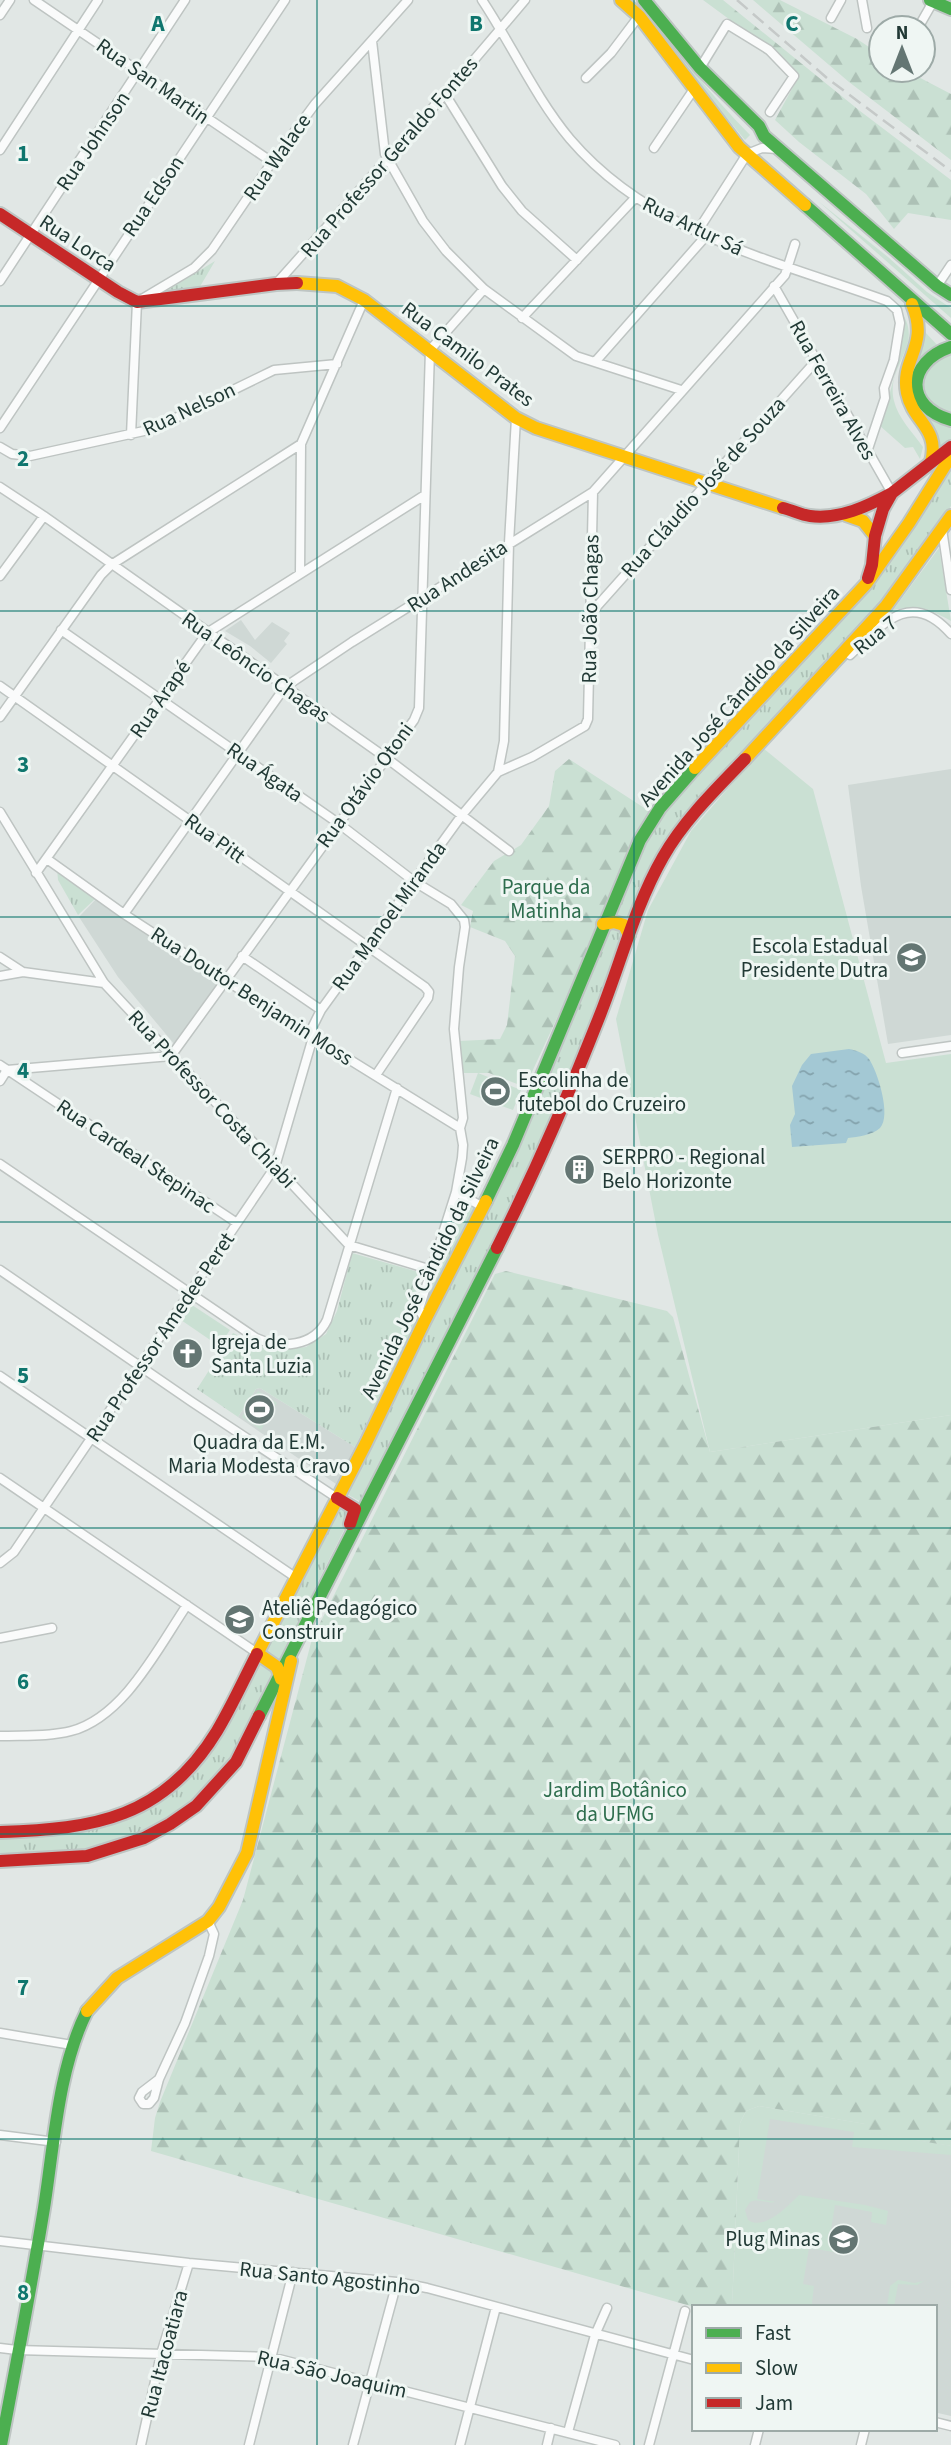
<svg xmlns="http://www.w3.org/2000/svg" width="951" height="2445" viewBox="0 0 951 2445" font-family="'Source Sans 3',sans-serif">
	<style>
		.built { fill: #cfd8d5 }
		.grass { fill: #cae0d3 }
		.forest { fill: url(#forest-firs) }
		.park { fill: url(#park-tufts) }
		.water { fill: url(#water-ripples) }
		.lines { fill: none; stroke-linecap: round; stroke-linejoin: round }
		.street-casing { stroke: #bec4c2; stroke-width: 11 }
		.fast-casing { stroke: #bec5c3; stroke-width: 16 }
		.slow-casing { stroke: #bec5c3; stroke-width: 16 }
		.jam-casing { stroke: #bec5c3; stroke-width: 16 }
		.street { stroke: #fafbfb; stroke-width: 8 }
		.fast { stroke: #4caf50; stroke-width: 12 }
		.slow { stroke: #ffc107; stroke-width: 12 }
		.jam { stroke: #c62828; stroke-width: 12 }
		.rail { stroke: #c5c9c8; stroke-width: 2.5; stroke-dasharray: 14 7; stroke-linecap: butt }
		.grid { fill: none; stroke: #0f766e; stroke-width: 2; stroke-opacity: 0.55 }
		.labels { text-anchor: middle; stroke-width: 6; stroke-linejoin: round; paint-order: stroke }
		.street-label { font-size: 21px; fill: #213935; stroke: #eff6f3 }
		.park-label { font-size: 21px; fill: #2d6d4d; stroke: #eff6f3 }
		.poi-label { font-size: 21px; fill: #213935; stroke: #eff6f3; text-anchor: start }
		.grid-label { font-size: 23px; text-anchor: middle; font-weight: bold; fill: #0f766e; stroke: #eff6f3; stroke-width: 6; stroke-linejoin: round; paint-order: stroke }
	</style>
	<defs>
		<pattern id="forest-firs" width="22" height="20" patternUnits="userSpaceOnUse" patternTransform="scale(1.75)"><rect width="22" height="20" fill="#cae0d3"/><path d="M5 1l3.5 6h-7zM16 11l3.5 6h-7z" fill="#adc1b6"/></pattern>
		<pattern id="park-tufts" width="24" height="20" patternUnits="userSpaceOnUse" patternTransform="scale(1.75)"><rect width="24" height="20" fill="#cae0d3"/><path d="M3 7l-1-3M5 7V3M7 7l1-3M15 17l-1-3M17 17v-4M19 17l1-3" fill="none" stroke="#adc1b6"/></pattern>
		<pattern id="water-ripples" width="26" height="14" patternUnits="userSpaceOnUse" patternTransform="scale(1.75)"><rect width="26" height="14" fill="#a3c8d4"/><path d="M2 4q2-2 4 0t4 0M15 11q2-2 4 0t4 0" fill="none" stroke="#84a3ad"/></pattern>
	</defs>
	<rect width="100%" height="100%" fill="#e1e7e5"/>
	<path class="built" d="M241 620 255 640 272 622 290 633 284 641 287 644 271 663 250 646 225 631Z
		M951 769V1035L888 1044 861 886 848 785Z
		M97 898 221 981 175 1045 118 977 79 917Z
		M260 1388 355 1447 336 1484 238 1417 256 1389Z
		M746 2111 951 2146V2416L938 2413 935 2406V2307H732Z"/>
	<path class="grass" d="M629 0 637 3C675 47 709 94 750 135L745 140Z
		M818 201 888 257 927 292 951 308V318Z
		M902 313C924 347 885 366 894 401 898 418 913 433 923 447L920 459 913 447 905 448 879 425C888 403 909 333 902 313Z
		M925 332 940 348 917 365C921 396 914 422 951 426V444L937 456 925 423 912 365 922 350Z
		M951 351V417L929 407C917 378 918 363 951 351Z
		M939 548 951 621C928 608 919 605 893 610Z
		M763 748 813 789 886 1063 951 1054V1415L710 1452 658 1235 616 1019 648 910 691 831Z
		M478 1073 521 1090 513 1110 470 1094Z
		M192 1305 230 1330 219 1346 181 1320Z
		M258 1391 277 1403 261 1430 242 1417Z
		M759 2106 866 2124 865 2132 951 2146V2155L852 2147 854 2132 770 2119 757 2199 776 2202C767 2204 759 2198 750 2202L745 2210 748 2220C764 2231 787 2207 799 2195L865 2205 888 2211 886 2225 871 2222 872 2212 835 2205 829 2242 846 2245V2254L809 2248 803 2284 814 2286 812 2303 814 2307H732L740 2123 746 2111Z
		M898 2280 914 2283 924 2281 917 2285 898 2284 894 2307H887L890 2286Z"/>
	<path class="forest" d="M703 0H723L860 111 951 180V220L908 213 894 229 866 194 799 142 775 120 799 76 748 33Z
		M753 0H780L857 39 881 55V70H905L951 94V160L849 82Z
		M569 759 652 813 525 1087 489 1073H461L459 1041 500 1039 507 1025 515 956 505 941 470 927 473 911 461 905 494 861 521 845 549 806 555 771Z
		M506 1271 667 1311 673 1317 710 1452 951 1415V2146L865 2132V2124L759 2106 746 2111 740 2123 732 2307H694L151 2151 155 2118 160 2102 243 1900 312 1639 495 1274Z"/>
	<path class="park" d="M215 261 198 290 161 294Z
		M951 466V506L933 535 882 605 836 651 688 815 630 918 620 917 615 914 637 851 663 811 849 611Z
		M57 868 95 899 78 915 58 880Z
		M605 926 625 930 583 1045 532 1165 363 1503 343 1492 486 1211Z
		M460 1200 478 1209 425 1313 422 1310 438 1270V1262L455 1205Z
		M352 1253 422 1273 411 1308 415 1324 355 1447 260 1388 256 1389 238 1417 197 1389 233 1333 264 1348 281 1350 306 1347 326 1334 337 1311Z
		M335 1506 349 1508 351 1516 314 1590 301 1626 281 1662 261 1652Z
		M259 1663 275 1672 232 1759 201 1794 161 1823 140 1834 81 1853 0 1857V1835L72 1833 181 1784 217 1742Z"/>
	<path class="water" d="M849 1049C855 1050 865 1053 869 1059 877 1070 892 1116 880 1128 872 1135 858 1137 848 1138L846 1143 792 1147 790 1125 795 1114 792 1086 802 1065 811 1054Z"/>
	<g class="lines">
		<defs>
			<path id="street" d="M34 0 272 162
				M482 0C512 45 535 97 570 139 651 234 774 260 887 301L897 310 900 323 894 360 884 388 885 398 867 452
				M862 0 867 28
				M0 15 10 0
				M831 18 841 0
				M918 28 934 0
				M372 41 385 154 423 221 446 251 484 289 576 356 681 390
				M700 68 727 24 769 50 794 76 770 112
				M586 78 611 53 639 16
				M445 94 502 186 522 211 577 260
				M654 148 694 89
				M0 150 98 0
				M697 232 747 154 762 148 777 149
				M0 281 185 0
				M276 284 445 94 525 0
				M774 286 892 493
				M937 286 951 265
				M522 318 635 198
				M595 362 706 236
				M0 428 285 0
				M131 435 137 302 194 268 212 250 272 162 315 104 408 0
				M0 447 12 454 30 456 153 429 274 370 337 364
				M0 487 44 516 385 757 509 851
				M942 529 951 590
				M300 574 301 444
				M0 576 44 516
				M591 613 816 361
				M61 630 338 823 415 882 451 904 464 920 465 927 459 967 454 1029 463 1118 460 1128 463 1145 462 1158 456 1192 419 1309 425 1320
				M850 655C882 624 911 588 951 634
				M0 686 425 987 429 992 428 998 376 1075
				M0 717 101 575 111 565 301 444 364 300
				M498 772 504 741 509 543 516 418
				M0 812 104 983 349 1245 432 1270
				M47 859 124 914 313 1037 460 1128
				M36 873 207 633 425 495
				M124 914 285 687 352 642 593 492 785 275 795 244
				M242 956 321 1010
				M0 957 23 972
				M0 976 23 972 104 983
				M902 1053 951 1046
				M171 1056 414 720 419 708 430 350 484 289
				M0 1065 237 1223
				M0 1081 7 1070 171 1056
				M0 1164 256 1338C281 1349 314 1347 327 1320L397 1088
				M456 1192 483 1207
				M0 1270 192 1402 337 1498
				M0 1376 295 1577
				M0 1478 257 1653
				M0 1563 14 1552 275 1167 313 1037V1026L321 1010 462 815 498 772 532 757 585 726 588 719 593 492
				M0 1638 52 1628
				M0 1736C23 1735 48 1737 71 1731 124 1717 158 1648 187 1605
				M0 2033 72 2045
				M159 2079 142 2092 139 2098 143 2104H149L154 2098 159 2079 185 2023 209 1956 214 1934 208 1921
				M0 2135 56 2142
				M0 2241 189 2263 397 2282 427 2288 694 2360
				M0 2348 17 2350 271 2357 615 2445
				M935 2422 951 2426
				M568 2432 595 2335 607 2308
				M141 2445 161 2354 189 2263
				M249 2445 293 2272
				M353 2445 397 2282
				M460 2445 496 2307
				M547 2445 551 2428
				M649 2445 685 2311
				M755 2445 759 2429
				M861 2445 865 2429"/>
			<path id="fast" d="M644 0 700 68 759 126 764 136 937 286 951 295
				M930 0 951 9
				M805 205 951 334
				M951 347C906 362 904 407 951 420
				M486 1201 513 1145 640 840 660 808 695 768
				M259 1716 497 1248
				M1 2445C16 2366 31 2288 44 2208 54 2145 58 2069 87 2011"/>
			<path id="slow" d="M621 0 639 16 739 147 805 205
				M297 283 337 286 364 300 516 418 536 428 783 508
				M912 304C930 347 900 358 907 393 913 422 940 428 931 462
				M846 515 863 521 875 536
				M745 759 886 606 951 516
				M695 768 866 584 909 523 951 456
				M603 924 614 922 624 925 629 935
				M257 1653 277 1667 281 1679
				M257 1654 366 1443 425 1320 486 1201
				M87 2011 117 1978 208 1921 219 1907 247 1853 291 1661"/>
			<path id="jam" d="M0 214 118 292 137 302 276 284 297 283
				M783 508C792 510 801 515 810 516 839 520 868 506 892 493
				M868 578 872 565 875 536 883 509 892 493 951 447
				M497 1248C535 1172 569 1094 600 1015 621 962 635 906 663 857 684 820 716 789 745 759
				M337 1498 355 1509 350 1524
				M0 1832C95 1829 164 1818 217 1731 232 1706 244 1679 257 1654
				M0 1861 87 1856 144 1838 170 1824 196 1806 236 1762 259 1716"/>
		</defs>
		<use href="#street" class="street-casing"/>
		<use href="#fast" class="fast-casing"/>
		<use href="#slow" class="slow-casing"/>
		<use href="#jam" class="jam-casing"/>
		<use href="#street" class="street"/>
		<use href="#fast" class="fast"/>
		<use href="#slow" class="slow"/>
		<use href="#jam" class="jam"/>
		<path class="rail" d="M737 0 827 78 951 171"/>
	</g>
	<path class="grid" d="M317 0V2445M634 0V2445M0 306H951M0 611H951M0 917H951M0 1222H951M0 1528H951M0 1834H951M0 2139H951"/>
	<defs>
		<symbol id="school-disc" viewBox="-11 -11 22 22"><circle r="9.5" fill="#647673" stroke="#eff6f3"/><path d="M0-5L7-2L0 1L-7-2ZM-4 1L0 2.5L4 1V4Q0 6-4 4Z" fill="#fff"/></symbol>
		<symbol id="stadium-disc" viewBox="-11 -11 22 22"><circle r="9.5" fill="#647673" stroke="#eff6f3"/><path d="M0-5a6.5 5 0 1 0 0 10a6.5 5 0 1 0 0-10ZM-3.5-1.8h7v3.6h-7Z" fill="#fff"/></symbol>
		<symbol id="building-disc" viewBox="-11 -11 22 22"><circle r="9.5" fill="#647673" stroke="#eff6f3"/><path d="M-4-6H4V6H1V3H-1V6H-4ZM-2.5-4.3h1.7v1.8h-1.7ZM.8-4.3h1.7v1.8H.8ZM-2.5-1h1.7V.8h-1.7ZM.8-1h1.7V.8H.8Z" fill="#fff"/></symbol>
		<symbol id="church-disc" viewBox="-11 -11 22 22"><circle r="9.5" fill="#647673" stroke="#eff6f3"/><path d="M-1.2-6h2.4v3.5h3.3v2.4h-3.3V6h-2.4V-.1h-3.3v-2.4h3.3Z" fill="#fff"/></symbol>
		<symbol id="university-disc" viewBox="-11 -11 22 22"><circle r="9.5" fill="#647673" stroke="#eff6f3"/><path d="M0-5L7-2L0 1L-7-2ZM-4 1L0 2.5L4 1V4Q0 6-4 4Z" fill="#fff"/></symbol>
	</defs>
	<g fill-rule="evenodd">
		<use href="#school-disc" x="894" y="940" width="35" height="35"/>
		<use href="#stadium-disc" x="478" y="1074" width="35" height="35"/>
		<use href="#building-disc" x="562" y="1152" width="35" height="35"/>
		<use href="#church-disc" x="170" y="1336" width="35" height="35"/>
		<use href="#stadium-disc" x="242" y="1392" width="35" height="35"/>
		<use href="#school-disc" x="222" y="1602" width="35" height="35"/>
		<use href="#university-disc" x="826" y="2222" width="35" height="35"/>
	</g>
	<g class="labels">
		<g class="street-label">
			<text transform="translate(153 81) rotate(35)" y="7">Rua San Martin</text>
			<text transform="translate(93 141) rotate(-56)" y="7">Rua Johnson</text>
			<text transform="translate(277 157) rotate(-55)" y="7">Rua Walace</text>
			<text transform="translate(389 157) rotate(-49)" y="7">Rua Professor Geraldo Fontes</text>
			<text transform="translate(153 196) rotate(-56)" y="7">Rua Edson</text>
			<text transform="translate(693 226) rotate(26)" y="7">Rua Artur Sá</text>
			<text transform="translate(78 243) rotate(33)" y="7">Rua Lorca</text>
			<text transform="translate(468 354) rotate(37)" y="7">Rua Camilo Prates</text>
			<text transform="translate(833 390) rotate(61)" y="7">Rua Ferreira Alves</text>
			<text transform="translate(189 409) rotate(-25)" y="7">Rua Nelson</text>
			<text transform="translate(703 487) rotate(-48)" y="7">Rua Cláudio José de Souza</text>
			<text transform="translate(457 576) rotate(-33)" y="7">Rua Andesita</text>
			<text transform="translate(590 609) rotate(-89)" y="7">Rua João Chagas</text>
			<text transform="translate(875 635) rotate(-39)" y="7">Rua 7</text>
			<text transform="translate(256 667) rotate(35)" y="7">Rua Leôncio Chagas</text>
			<text transform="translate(739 696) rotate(-48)" y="7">Avenida José Cândido da Silveira</text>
			<text transform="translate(160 699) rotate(-55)" y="7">Rua Arapé</text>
			<text transform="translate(265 772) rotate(35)" y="7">Rua Ágata</text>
			<text transform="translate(365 785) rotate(-54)" y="7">Rua Otávio Otoni</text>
			<text transform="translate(215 838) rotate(36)" y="7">Rua Pitt</text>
			<text transform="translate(389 916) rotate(-54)" y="7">Rua Manoel Miranda</text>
			<text transform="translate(252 996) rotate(33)" y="7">Rua Doutor Benjamin Moss</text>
			<text transform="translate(212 1099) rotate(47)" y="7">Rua Professor Costa Chiabi</text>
			<text transform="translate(136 1156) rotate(34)" y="7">Rua Cardeal Stepinac</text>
			<text transform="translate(430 1268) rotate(-64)" y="7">Avenida José Cândido da Silveira</text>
			<text transform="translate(160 1337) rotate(-56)" y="7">Rua Professor Amedee Peret</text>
			<text transform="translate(330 2278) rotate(6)" y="7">Rua Santo Agostinho</text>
			<text transform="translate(164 2354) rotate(-75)" y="7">Rua Itacoatiara</text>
			<text transform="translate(332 2374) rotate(13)" y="7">Rua São Joaquim</text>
		</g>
		<g class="park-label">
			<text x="546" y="894">Parque da<tspan x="546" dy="24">Matinha</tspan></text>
			<text x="615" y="1797">Jardim Botânico<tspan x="615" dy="24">da UFMG</tspan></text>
		</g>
		<g class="poi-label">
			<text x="888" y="953" text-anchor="end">Escola Estadual<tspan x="888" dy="24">Presidente Dutra</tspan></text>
			<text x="518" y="1087">Escolinha de<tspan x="518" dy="24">futebol do Cruzeiro</tspan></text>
			<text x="602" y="1164">SERPRO - Regional<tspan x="602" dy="24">Belo Horizonte</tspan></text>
			<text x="211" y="1349">Igreja de<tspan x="211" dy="24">Santa Luzia</tspan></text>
			<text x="259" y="1449" text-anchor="middle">Quadra da E.M.<tspan x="259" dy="24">Maria Modesta Cravo</tspan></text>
			<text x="262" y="1615">Ateliê Pedagógico<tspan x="262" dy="24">Construir</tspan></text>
			<text x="820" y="2246" text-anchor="end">Plug Minas</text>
		</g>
	</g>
	<g class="grid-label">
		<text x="158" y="31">A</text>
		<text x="476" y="31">B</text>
		<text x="792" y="31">C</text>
		<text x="23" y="161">1</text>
		<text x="23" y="466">2</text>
		<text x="23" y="772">3</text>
		<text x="23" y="1078">4</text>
		<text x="23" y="1383">5</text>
		<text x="23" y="1689">6</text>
		<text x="23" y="1995">7</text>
		<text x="23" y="2300">8</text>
	</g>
	<rect x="692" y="2305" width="245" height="126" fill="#eff6f3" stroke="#9daaa7" stroke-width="2"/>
	<rect x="706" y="2328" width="35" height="10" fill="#4caf50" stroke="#9daaa7" stroke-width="2"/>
	<text x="755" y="2340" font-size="21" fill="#213935">Fast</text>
	<rect x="706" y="2363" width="35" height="10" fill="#ffc107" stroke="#9daaa7" stroke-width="2"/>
	<text x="755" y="2375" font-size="21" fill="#213935">Slow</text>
	<rect x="706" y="2398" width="35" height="10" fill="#c62828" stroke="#9daaa7" stroke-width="2"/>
	<text x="755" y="2410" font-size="21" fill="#213935">Jam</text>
	<g transform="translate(902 49)"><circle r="33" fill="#eff6f3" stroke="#9daaa7" stroke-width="2"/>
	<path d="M0-5L12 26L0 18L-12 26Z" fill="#647673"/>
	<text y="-10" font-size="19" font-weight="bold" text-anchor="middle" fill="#213935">N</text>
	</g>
</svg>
